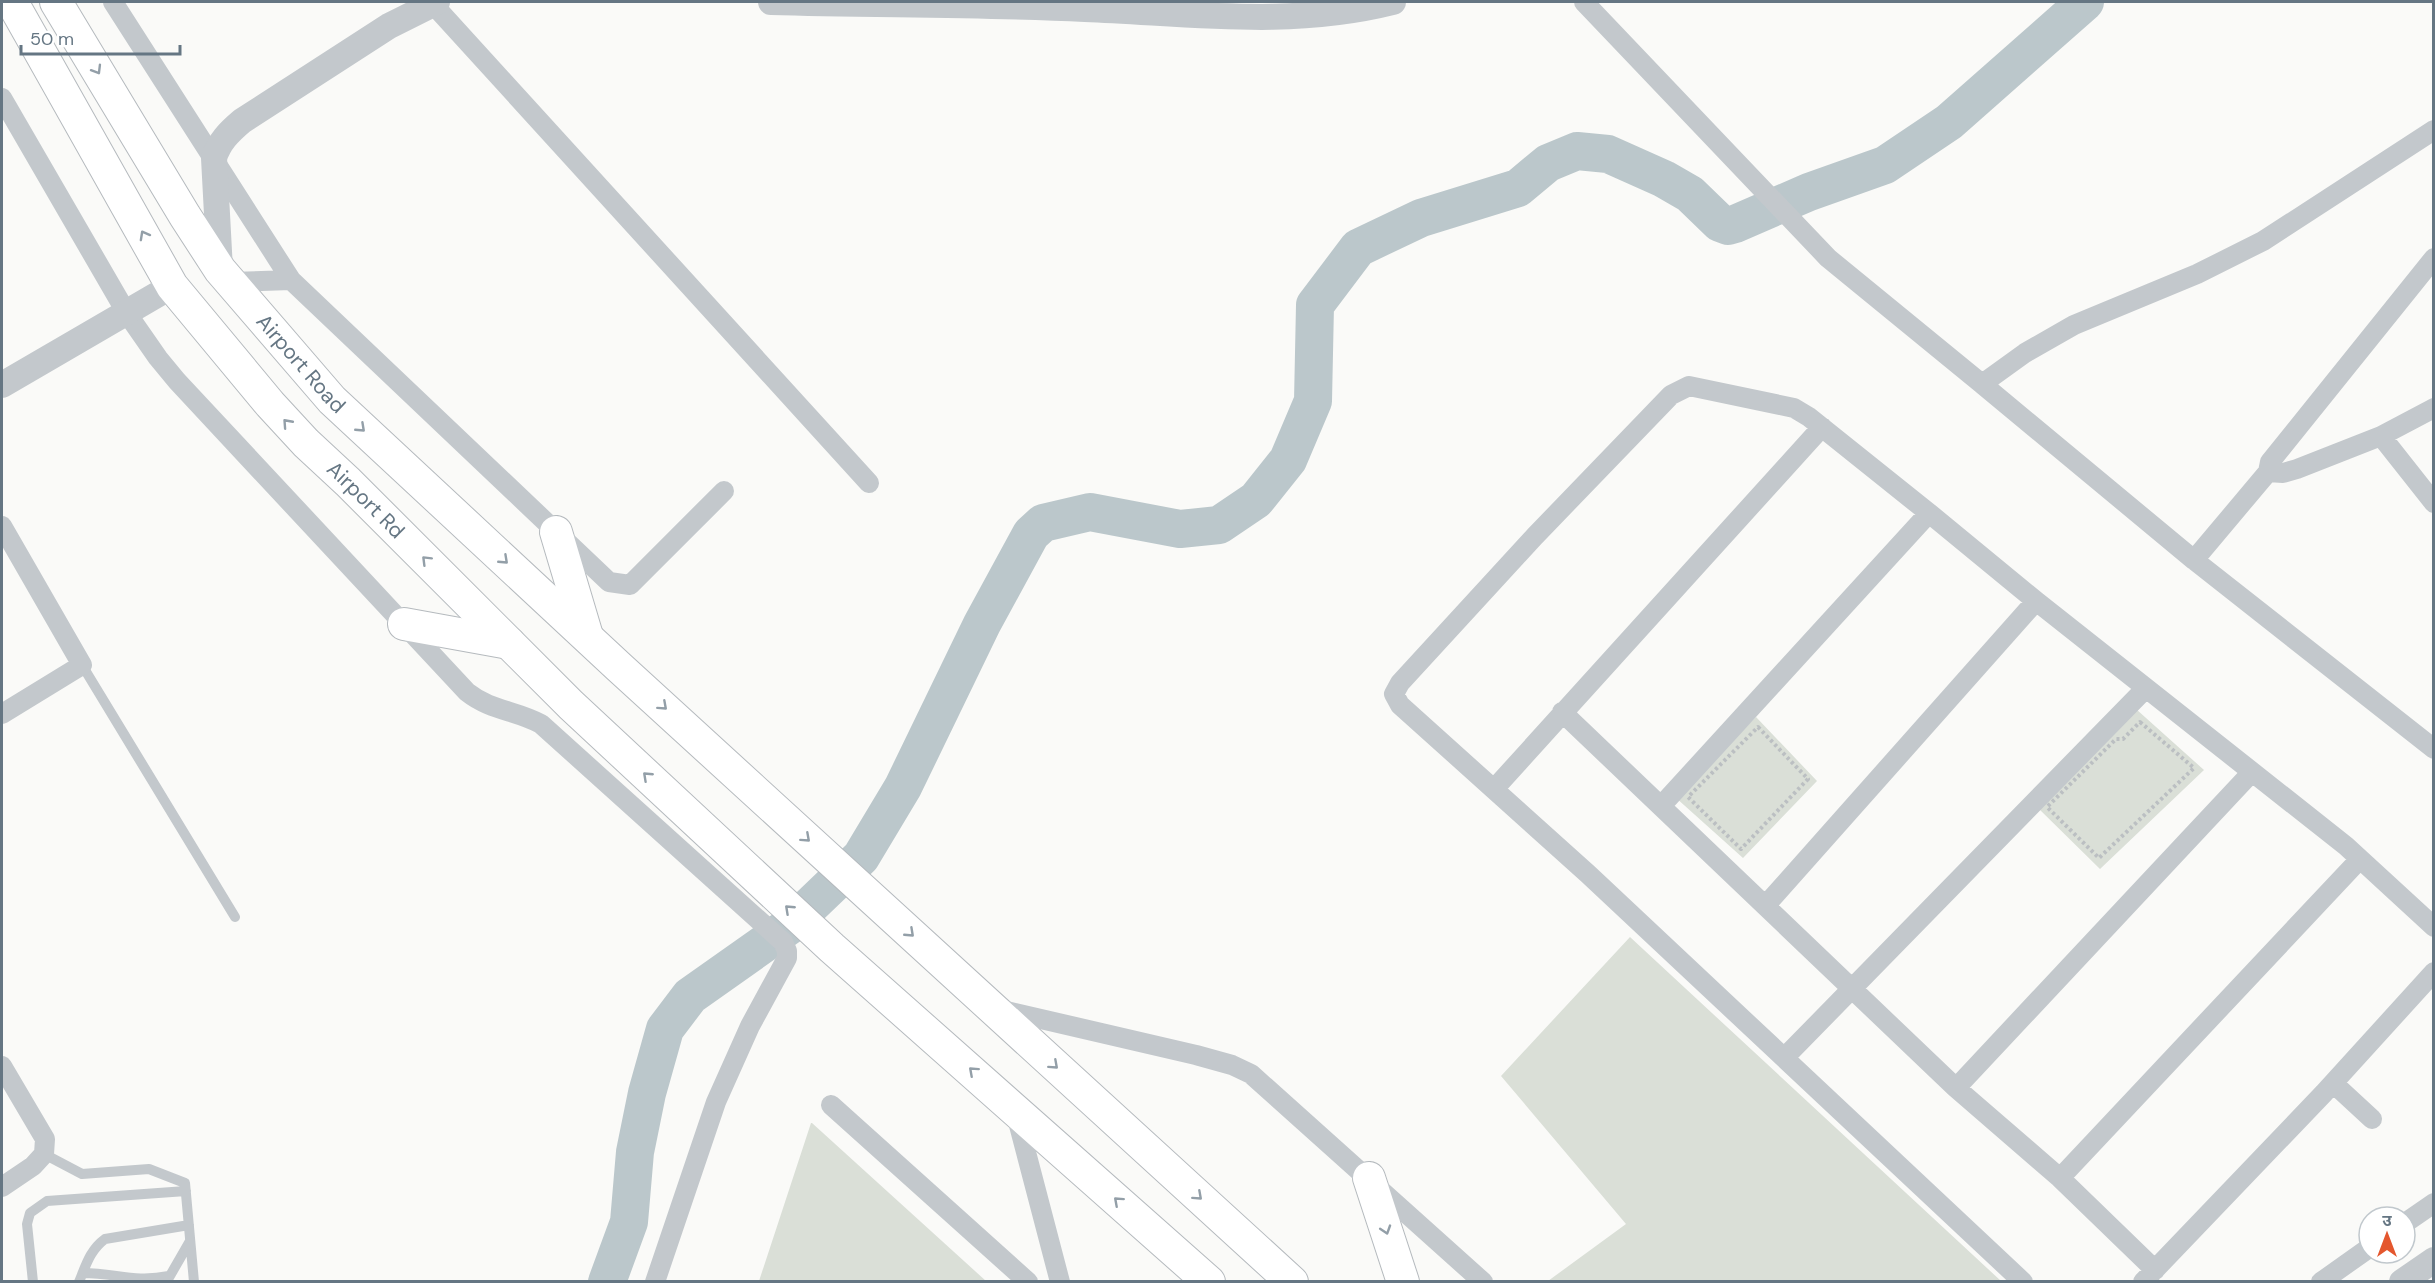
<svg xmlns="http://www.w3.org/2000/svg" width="2435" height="1283" viewBox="0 0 2435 1283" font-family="'DM Sans','Noto Sans Devanagari',sans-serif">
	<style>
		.green { fill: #dadfd7 }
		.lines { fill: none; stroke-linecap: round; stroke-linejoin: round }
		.river { stroke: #bbc7cb; stroke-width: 38 }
		.primary-casing { stroke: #b5babe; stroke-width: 34 }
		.path { stroke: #bbbfc2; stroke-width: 4; stroke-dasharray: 3 3; stroke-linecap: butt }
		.service { stroke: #c3c8cc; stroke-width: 10 }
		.minor { stroke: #c3c8cc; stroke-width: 20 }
		.tertiary { stroke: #c3c8cc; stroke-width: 26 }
		.primary { stroke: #fff; stroke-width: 32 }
		.oneway { stroke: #939fa8 }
		.labels { text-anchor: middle; stroke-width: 6; stroke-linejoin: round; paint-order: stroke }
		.street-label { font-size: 21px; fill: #657683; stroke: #fff }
	</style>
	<rect width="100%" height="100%" fill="#fafaf8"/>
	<path class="green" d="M2136 709 2204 770 2100 869 2038 808Z
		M1756 717 1817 781 1743 858 1675 797Z
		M1630 937 2001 1281H1548L1626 1224 1501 1076Z
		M811 1123H812L986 1281H759Z"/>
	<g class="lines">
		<path class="river" d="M607 1282 629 1222 635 1152 647 1093 665 1029 690 996 789 926 861 857 903 787 982 624 1031 534 1043 523 1090 512 1180 529 1219 525 1256 500 1288 460 1313 401 1315 305 1358 248 1421 218 1518 188 1548 163 1577 151 1608 154 1664 179 1690 194 1720 223 1728 226 1735 224 1809 192 1885 165 1949 122 2085 2"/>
		<defs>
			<g id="primary">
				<path id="s1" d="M12 2 172 286 270 404 306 443 348 482 571 705 832 948 1209 1282"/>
				<path id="s2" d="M56 2 185 216 220 270 332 400 619 667 1292 1282"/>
				<path d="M556 532 587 636"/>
				<path d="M404 624 509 643"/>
				<path d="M1369 1178 1403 1282"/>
			</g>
		</defs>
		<use href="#primary" class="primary-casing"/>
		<path class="path" d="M2140 722 2194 768 2099 858 2047 807 2116 739H2123Z
			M1758 727 1808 779 1741 849 1688 797Z"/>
		<path class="service" d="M82 665 235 917
			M44 1154 82 1174 149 1169 185 1183 194 1282
			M83 1273C116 1273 134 1283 169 1276
			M167 1281 190 1241
			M33 1282 27 1224 30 1213 47 1201 186 1191
			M79 1282C86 1265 90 1250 105 1239L189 1225"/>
		<path class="minor" d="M113 2 291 280 609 582 630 585 724 491
			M431 2 869 483
			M1584 2 1828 258 1982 384 2025 353 2074 325 2197 274 2263 241 2434 130
			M2 98 126 312 158 358 177 381 467 692C491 711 515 710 541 724L783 942 787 951V958L750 1026 716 1102 655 1282
			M2434 258 2270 462 2268 472 2283 473 2297 469 2381 436 2434 408
			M230 282 291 280
			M1982 384 2194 560 2434 749
			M2381 436 2434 503
			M1929 513 1809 417 1794 408 1689 386 1671 395 1535 536 1400 683 1394 694 1400 705 1588 874 2023 1282
			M2 526 82 665 2 714
			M2194 560 2268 472
			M1562 712 1956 1088 2060 1178 2155 1270
			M1495 788 1822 427
			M1661 806 1929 513 2036 601 2346 846 2434 927
			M1766 905 2036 601
			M998 1009 1196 1055 1232 1065 1251 1074 1483 1282
			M1785 1057 2146 688
			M2 1066 45 1139 44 1154 33 1166 2 1187
			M2333 1083 2372 1119
			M1956 1088 2252 772
			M831 1105 1028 1282
			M1016 1114 1060 1282
			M2060 1178 2360 859
			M2405 1223 2434 1203
			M2143 1282 2324 1093 2434 972
			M2321 1282 2369 1248"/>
		<path class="tertiary" d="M771 2C876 5 981 4 1085 9 1190 13 1290 28 1393 2
			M220 270 214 158C219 142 229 132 242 121L389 26 437 2
			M2 385 172 286
			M2402 1282 2434 1260"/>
		<use href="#primary" class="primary"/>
	</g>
	<defs><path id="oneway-chevron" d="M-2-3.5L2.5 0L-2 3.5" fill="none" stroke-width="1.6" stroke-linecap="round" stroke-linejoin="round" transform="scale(1.5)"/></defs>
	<g class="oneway">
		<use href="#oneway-chevron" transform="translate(97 70) rotate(59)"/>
		<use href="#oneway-chevron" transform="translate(144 235) rotate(-119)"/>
		<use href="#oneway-chevron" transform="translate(287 423) rotate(-132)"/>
		<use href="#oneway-chevron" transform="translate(361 428) rotate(43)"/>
		<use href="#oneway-chevron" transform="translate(426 560) rotate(-135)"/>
		<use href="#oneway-chevron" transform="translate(504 560) rotate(43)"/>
		<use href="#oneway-chevron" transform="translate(663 706) rotate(42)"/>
		<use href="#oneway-chevron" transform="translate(647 776) rotate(-137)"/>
		<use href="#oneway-chevron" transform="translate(806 838) rotate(42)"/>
		<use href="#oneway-chevron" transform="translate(789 909) rotate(-137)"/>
		<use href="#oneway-chevron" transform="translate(910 933) rotate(43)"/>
		<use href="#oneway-chevron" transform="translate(1054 1065) rotate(42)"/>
		<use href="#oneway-chevron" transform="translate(973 1071) rotate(-138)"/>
		<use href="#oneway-chevron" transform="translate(1198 1196) rotate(42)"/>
		<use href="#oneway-chevron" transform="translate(1118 1201) rotate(-138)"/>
		<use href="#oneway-chevron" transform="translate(1386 1230) rotate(72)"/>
	</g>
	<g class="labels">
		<g class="street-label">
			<text dy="7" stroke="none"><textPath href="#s2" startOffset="438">Airport Road</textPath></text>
			<text dy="7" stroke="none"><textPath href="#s1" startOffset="615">Airport Rd</textPath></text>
		</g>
	</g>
	<rect width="2435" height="1283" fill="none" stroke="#657683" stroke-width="6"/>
	<g transform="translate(2387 1235)"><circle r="28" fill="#ffffff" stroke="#c1c8cd" stroke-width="1.5"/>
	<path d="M0-4.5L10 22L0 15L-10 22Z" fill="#e4572e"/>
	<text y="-9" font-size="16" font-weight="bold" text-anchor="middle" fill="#657683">उ</text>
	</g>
	<path d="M21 45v9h159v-9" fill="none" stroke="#657683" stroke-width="3"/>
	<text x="30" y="45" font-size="18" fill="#657683" stroke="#ffffff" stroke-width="4.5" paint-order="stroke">50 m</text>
</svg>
